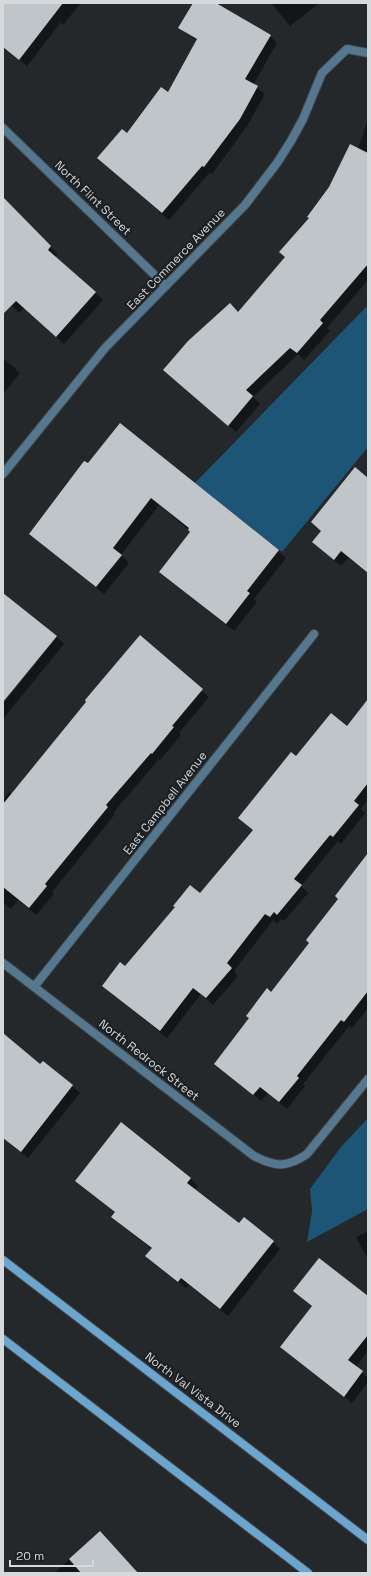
<svg xmlns="http://www.w3.org/2000/svg" width="371" height="1576" viewBox="0 0 371 1576" font-family="'Space Grotesk',sans-serif">
	<style>
		.green { fill: #1d5577 }
		.shadow { fill: #0007 }
		.building { fill: #c0c5c9 }
		.lines { fill: none; stroke-linecap: round; stroke-linejoin: round }
		.street-casing { stroke: #404447; stroke-width: 10 }
		.secondary-casing { stroke: #404447; stroke-width: 10 }
		.street { stroke: #557890; stroke-width: 8 }
		.secondary { stroke: #6ca5cd; stroke-width: 8 }
		.labels { text-anchor: middle; stroke-width: 4; stroke-linejoin: round; paint-order: stroke }
		.street-label { font-size: 12px; fill: #d6d9db; stroke: #1b1f22 }
	</style>
	<rect width="100%" height="100%" fill="#24282b"/>
	<path class="green" d="M368 305V447L282 552 195 483Z
		M368 1118V1209L307 1242 312 1211 310 1189 341 1147Z"/>
	<path class="shadow" d="M3 3H81L63 25 61 22 27 66 3 46Z
		M194 3H214L270 36 277 43 253 85 265 94 247 126 212 174 210 172 169 220 106 165 127 134 168 93 197 41 179 28Z
		M271 3H317L318 4 290 26Z
		M368 119V280L327 328 330 331 304 360 298 354 253 397 260 404 236 432 164 370 238 313 286 257 310 218 358 149Z
		M3 201 58 254 55 257 103 300 64 344 24 308 19 313 3 297Z
		M3 358 20 373 3 394Z
		M85 462 278 551 286 558 254 599 257 602 234 631 160 572 191 532 159 505 121 555 129 563 104 594 30 534Z
		M368 479V573L348 558 341 566 321 549Z
		M140 636 209 697 179 733 181 735 160 760 159 759 113 813 115 814 52 892 54 894 36 915 18 900 11 909 3 902V801L9 792 12 794Z
		M57 637 64 644 3 719V704Z
		M368 701V799L361 809 365 813 341 844 338 841 301 886 308 893 284 921 281 919 277 924 273 920 234 971 238 976 213 1005 201 994 167 1038 103 986 125 967 201 894 253 830 240 818 296 757 347 728Z
		M368 864V1008L352 1028 349 1026 303 1084 305 1086 287 1109 268 1093 261 1101 215 1063 310 943Z
		M3 1034 40 1065 43 1062 80 1093 28 1158 3 1138Z
		M190 1178 198 1186 194 1190 239 1225 273 1242 280 1249 228 1316 189 1285 186 1288 154 1263 147 1256 152 1249 120 1224 113 1217 116 1213 77 1181Z
		M368 1231V1259L356 1237Z
		M294 1291 368 1298V1351L356 1367 368 1378V1382L352 1403 281 1347 312 1306Z
		M100 1532 137 1573H54Z"/>
	<path class="building" d="M3 3H63L19 60 3 47Z
		M193 3H216L271 35 245 79 258 86 240 119 204 167 202 166 162 213 97 158 122 129 127 133 161 87 168 92 197 39 178 28Z
		M350 144 368 153V264L320 320 323 323 297 353 290 348 246 390 253 396 228 426 163 370 188 341 230 303 238 312 285 257 279 252 309 218 307 217 329 187Z
		M3 197 51 246 48 250 96 292 56 337 16 301 3 314Z
		M120 423 279 550 247 591 250 593 226 624 159 572 190 532 188 530 189 528 151 498 113 548 122 555 96 587 29 534 84 461 88 463Z
		M355 467 368 478V573L341 551 334 560 312 542 321 531 311 522Z
		M3 593 57 636 3 702Z
		M140 635 203 689 172 726 174 727 152 754 151 753 106 805 108 807 45 884 47 886 29 908 3 887V804L86 702 85 700Z
		M368 699V783L354 801 359 805 333 837 330 835 294 879 302 885 277 915 274 912 270 917 265 914 227 963 232 968 206 998 193 988 160 1031 102 986 120 962 125 966 175 907 173 906 190 885 200 893 253 830 238 818 291 752 296 756 331 713 347 726Z
		M368 853V991L344 1022 341 1020 297 1076 299 1078 279 1102 260 1087 253 1095 214 1064 249 1018 246 1016 267 988 271 992 309 943 306 940 338 899 335 896Z
		M3 1033 40 1064 43 1061 73 1085 21 1152 3 1138Z
		M121 1122 191 1178 187 1183 239 1223 244 1217 274 1241 220 1309 181 1278 178 1282 145 1256 152 1248 111 1217 115 1212 75 1181Z
		M319 1258 368 1296V1335L348 1360 363 1371 344 1397 280 1347 312 1306 293 1291Z
		M100 1531 138 1573H81L69 1559Z"/>
	<g class="lines">
		<defs>
			<path id="street" d="M3 128 166 286
				M3 474 105 348 245 205 277 163 291 141 303 119 322 73 347 49 368 53
				M3 963 254 1156C275 1167 287 1168 307 1154L368 1079
				M34 987 314 634"/>
			<path id="secondary" d="M3 1260 368 1540
				M3 1339 308 1573"/>
		</defs>
		<use href="#street" class="street-casing"/>
		<use href="#secondary" class="secondary-casing"/>
		<use href="#street" class="street"/>
		<use href="#secondary" class="secondary"/>
	</g>
	<g class="labels">
		<g class="street-label">
			<text transform="translate(93 198) rotate(44)" y="4">North Flint Street</text>
			<text transform="translate(176 259) rotate(-46)" y="4">East Commerce Avenue</text>
			<text transform="translate(165 803) rotate(-52)" y="4">East Campbell Avenue</text>
			<text transform="translate(149 1060) rotate(38)" y="4">North Redrock Street</text>
			<text transform="translate(193 1390) rotate(37)" y="4">North Val Vista Drive</text>
		</g>
	</g>
	<rect width="371" height="1576" fill="none" stroke="#d6d9db" stroke-width="8"/>
	<path d="M10 1560v6h83v-6" fill="none" stroke="#d6d9db" stroke-width="2"/>
	<text x="16" y="1560" font-size="12" fill="#d6d9db" stroke="#1b1f22" stroke-width="3" paint-order="stroke">20 m</text>
</svg>
